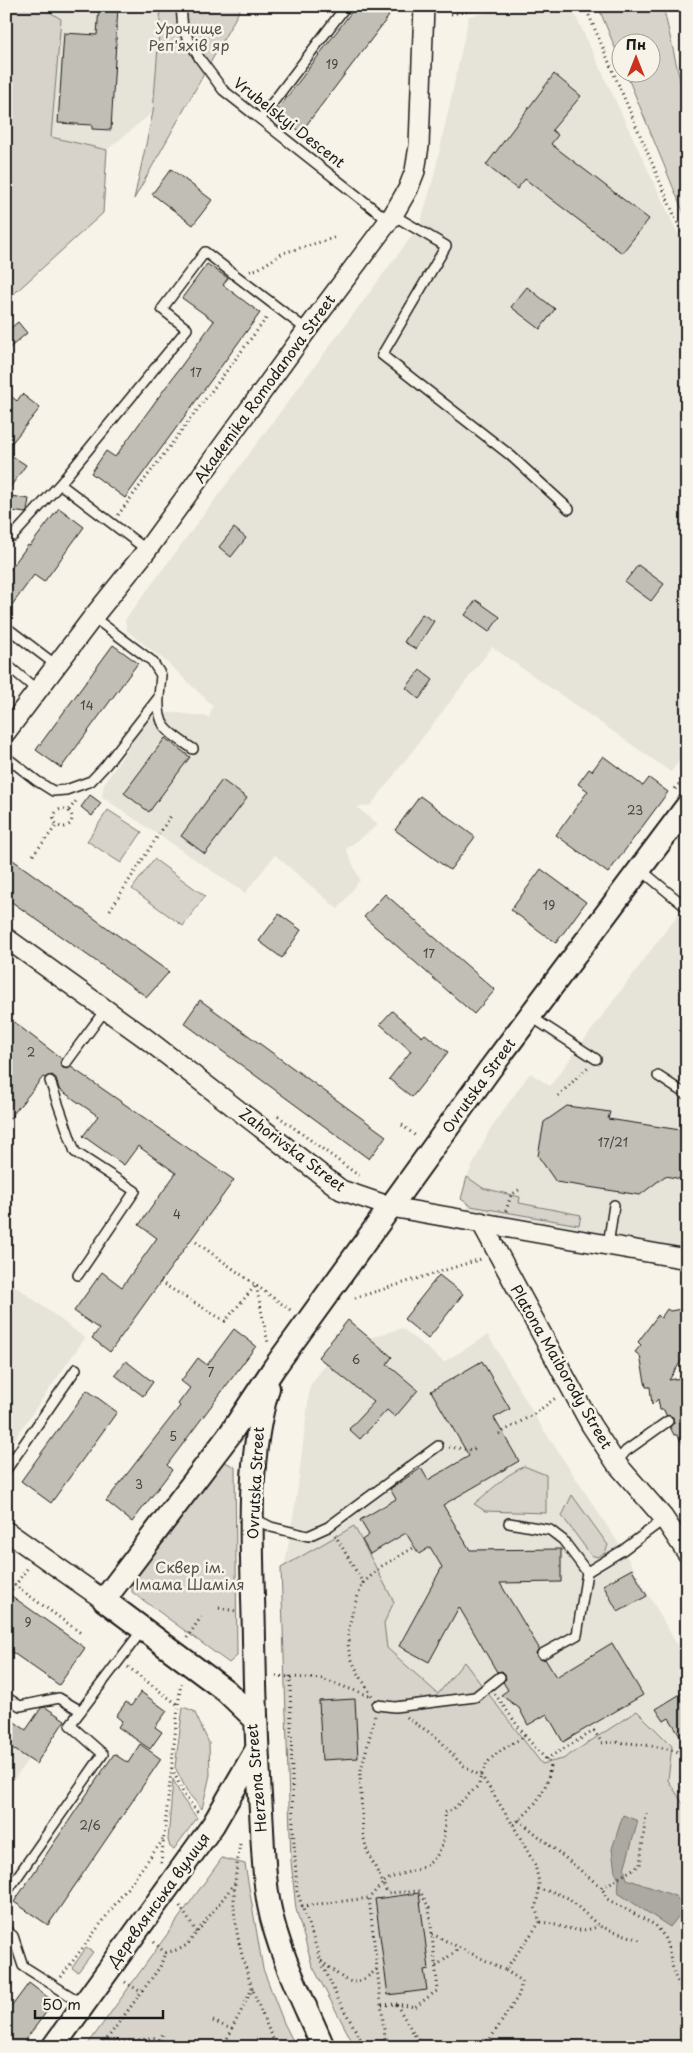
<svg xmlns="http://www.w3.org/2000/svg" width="693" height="2053" viewBox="0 0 693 2053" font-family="'Playpen Sans',sans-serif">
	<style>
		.built { fill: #e6e3d9 }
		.green { fill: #d7d3cb; stroke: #7a7874 }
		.water { fill: #aca9a2; stroke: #72716c }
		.building { fill: #c0beb5; stroke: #1c1c1c }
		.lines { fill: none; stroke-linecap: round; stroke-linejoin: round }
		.service-casing { stroke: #1c1c1c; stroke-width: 12 }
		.minor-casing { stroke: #1c1c1c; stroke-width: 22 }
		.tertiary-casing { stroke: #1c1c1c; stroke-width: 26 }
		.path { stroke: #1c1c1c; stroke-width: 3; stroke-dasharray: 1 4; stroke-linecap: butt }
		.service { stroke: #f7f3e8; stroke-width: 9 }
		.minor { stroke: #f7f3e8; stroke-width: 19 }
		.tertiary { stroke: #f7f3e8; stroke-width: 22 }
		.labels { text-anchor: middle; stroke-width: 5; stroke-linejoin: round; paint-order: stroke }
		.number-label { font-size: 12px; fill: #454442 }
		.park-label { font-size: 15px; fill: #545351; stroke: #f7f3e8 }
		.street-label { font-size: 15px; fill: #1c1c1c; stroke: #f7f3e8 }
	</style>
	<rect width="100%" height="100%" fill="#f7f3e8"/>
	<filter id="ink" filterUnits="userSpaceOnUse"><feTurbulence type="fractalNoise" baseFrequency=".02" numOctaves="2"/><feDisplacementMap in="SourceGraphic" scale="10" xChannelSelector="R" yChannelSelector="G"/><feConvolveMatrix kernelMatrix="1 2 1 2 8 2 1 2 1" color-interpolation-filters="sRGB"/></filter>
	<g filter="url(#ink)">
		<path class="built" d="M40 6H161L153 112 107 150 51 137 61 19Z
			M522 6H571L687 253V750L671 772 492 647 371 805 357 807 378 825 346 849 360 880 338 909 275 855 245 893 102 797 104 784 152 713H178L209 717 213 706 168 663 127 631 125 620 420 225 434 176 469 16Z
			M687 902V1254L468 1214 467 1177 490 1129 530 1073 550 1086Z
			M6 1279 85 1338 6 1451Z
			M348 1320 370 1338 402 1328 444 1362 488 1335 538 1421 623 1550 687 1662V2047H355L312 1965 296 1909 291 1861 281 1568 285 1564 297 1493 310 1386 326 1364 318 1357Z
			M6 1718 41 1742 6 1790Z"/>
		<path class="green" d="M6 6H40L61 19 51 137 107 150 103 213 6 301Z
			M161 6H242L134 199 153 112Z
			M598 6H663L687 110V221L626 73 650 72V42H620V60Z
			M108 810 142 832 121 863 87 841Z
			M154 859 205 896 183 926 132 889Z
			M467 1177 483 1188 520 1197 519 1203 581 1215 579 1225 471 1206 461 1199Z
			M223 1461 235 1467 237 1656 229 1663 132 1592 133 1576Z
			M524 1466 546 1475V1513L485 1511 474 1504 507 1476Z
			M572 1495 608 1545 605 1553 597 1557 591 1555 562 1516Z
			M354 1526 394 1602 384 1623 387 1648 438 1694 464 1662 542 1764 563 1759 637 1711 672 1746 668 1780 687 1810V2047H355L312 1965 296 1909 291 1861 281 1568Z
			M183 1707 194 1711 209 1743 210 1775 202 1809 188 1793 175 1767Z
			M173 1779 182 1798 197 1818 174 1849 170 1847 168 1840Z
			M222 1858 245 1864 263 1969 284 2023 296 2047H86Z
			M86 1948 93 1952 78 1972 72 1968Z"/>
		<path class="water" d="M623 1815 638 1821 624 1869 627 1879 675 1896 686 1907 670 1927 618 1893 619 1880 615 1872 612 1849Z"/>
		<path class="building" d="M99 6H118L111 130 92 129V125L58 123 64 33 97 35Z
			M356 6H376L389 16 301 132 275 113Z
			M554 74 581 96 552 130 558 135 551 144 649 219 622 253 525 179 517 189 486 165Z
			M171 169 212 200 193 225 152 194Z
			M207 264 228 278 223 285 260 313 125 498 91 473 106 451 115 457 214 321 182 298Z
			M527 287 555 309 540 329 511 307Z
			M18 322 27 333 6 351V332Z
			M6 392 17 401 22 394 40 408 6 450Z
			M6 452 26 465 6 493Z
			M6 495 29 499 27 511 25 513 6 510Z
			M59 508 84 527 44 582 34 575 6 613V575L28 545 30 546Z
			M234 528 246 538 231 557 219 547Z
			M638 565 664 584 651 601 625 582Z
			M476 600 500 617 489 632 465 615Z
			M422 614 434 621 416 649 404 642Z
			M113 645 138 663 61 768 36 750Z
			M420 670 433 680 419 699 406 688Z
			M165 738 190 757 149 812 124 793Z
			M603 756 643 786 649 778 668 792 608 873 556 835 588 791 578 784 589 769 592 771Z
			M222 780 247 798 205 854 181 836Z
			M90 795 101 803 92 816 81 807Z
			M420 796 475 837 450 870 395 830Z
			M6 855 169 972 147 997 6 898Z
			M541 869 586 902 556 943 511 910Z
			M385 894 495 990 474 1014 364 917Z
			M279 914 301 930 282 958 259 941Z
			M200 1000 386 1136 369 1159 184 1023Z
			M392 1011 422 1037 425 1034 448 1052 412 1097 389 1079 411 1051 380 1024Z
			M6 1016 62 1059 60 1063 63 1068 68 1069 71 1067 234 1180 110 1352 92 1338 99 1329 74 1311 102 1272 122 1287 157 1238 139 1225 176 1173 138 1146 124 1165 83 1136 98 1116 59 1089 56 1078 52 1075 45 1078 43 1077 6 1123V1074L12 1066 6 1061Z
			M567 1106 610 1112 608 1119 687 1131V1180L665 1176 640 1195 556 1182 538 1156 544 1122Z
			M439 1275 463 1294 428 1339 404 1319Z
			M687 1308V1352L669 1380 687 1377V1450L677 1435H674L670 1427 674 1423 673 1417 666 1415 664 1410H660L658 1399 652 1405 650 1387H646L640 1356 635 1352 641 1345 638 1342 658 1315 661 1318 667 1309 670 1311Z
			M348 1320 392 1357 387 1364 418 1390 395 1417 387 1410 360 1439 349 1429 374 1402 318 1357Z
			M234 1329 256 1346 167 1465 172 1470 132 1522 106 1501 180 1406 178 1404 190 1388 181 1381 198 1358 207 1365Z
			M126 1361 153 1382 143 1396 115 1375Z
			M482 1361 510 1409 494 1418 519 1461 443 1505 470 1550 561 1549V1582L500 1583 539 1648 536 1653 537 1657 541 1660 545 1659 556 1677 612 1643 643 1695 563 1742 547 1714 528 1725 519 1708 501 1695 508 1690 503 1682 506 1679 505 1674 502 1671 497 1672 459 1607 429 1662 399 1646 442 1567 430 1547 419 1554 406 1533 370 1554 362 1540 369 1535 360 1520 396 1499 390 1489 421 1468 428 1480 469 1456 431 1391Z
			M87 1390 117 1412 51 1503 21 1481Z
			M632 1569 647 1596 618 1612 603 1585Z
			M6 1592 85 1648 59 1685 6 1648Z
			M687 1690V1746L669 1718 664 1721 656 1709Z
			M141 1692 167 1711 155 1727 162 1732 150 1749 118 1727 122 1721 116 1716 126 1702 131 1706Z
			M355 1699 358 1758 322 1760 319 1701Z
			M45 1707 65 1720 36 1764 6 1744V1716L26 1730 41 1708Z
			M140 1744 161 1759 48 1925 14 1902 114 1754 128 1763Z
			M419 1893 429 1969 424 1970 427 1990 388 1995 375 1899Z
			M29 1983 54 2002 20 2047H6V2014Z"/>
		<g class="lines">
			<defs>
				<path id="service" d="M181 6 183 30 200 59 223 90 389 221
					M261 118 346 6
					M393 215 446 246 382 355 510 455 569 509
					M60 484 147 550
					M6 534 13 536 60 484 187 329 162 309 205 252 307 330
					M6 627 56 665
					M6 664 37 690
					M159 697C157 729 169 732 193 749
					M6 757 37 781 53 791 66 790 91 781 106 765 159 697 161 675 152 661 93 617
					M640 869 687 908
					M530 1016 596 1059
					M66 1063 105 1010
					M658 1076 687 1095
					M50 1081 75 1152 135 1191 78 1275
					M608 1245 614 1205
					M616 1463 626 1451 668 1421
					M6 1470 76 1369
					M253 1518 271 1527 308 1536 328 1527 438 1446
					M509 1523 550 1530 563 1540 587 1572
					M542 1654 577 1635 587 1572 623 1550 659 1523 663 1517
					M6 1697 20 1706 59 1698 81 1711
					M377 1705 395 1707 475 1697 500 1677
					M6 1893 103 1754 70 1725 143 1629
					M6 1930 13 1936 23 1966 83 2004"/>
				<path id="minor" d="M6 732 93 617 147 550 307 330 393 215 408 189 415 171 419 146 424 6
					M6 938 144 1037 341 1190 391 1207 687 1259
					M481 1222 591 1425 616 1463 663 1517 687 1553
					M6 1531 104 1600"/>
				<path id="tertiary" d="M268 1388C244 1469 253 1557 254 1640 255 1697 257 1754 261 1811 263 1842 263 1874 269 1905 278 1953 304 2002 323 2047
					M256 1720 226 1691 104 1600 230 1434 274 1368 490 1069 687 806
					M53 2047 213 1825 257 1749"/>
			</defs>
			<use href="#service" class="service-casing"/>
			<use href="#minor" class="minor-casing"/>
			<use href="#tertiary" class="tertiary-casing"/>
			<path class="path" d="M585 6 687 245
				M451 14 502 6
				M250 271 258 269 283 253 334 238
				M118 515 268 316
				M675 789 687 774
				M54 818a9 9 0 1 1 18 0a9 9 0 1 1-18 0Z
				M69 810 76 801
				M33 855 57 825
				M110 910 172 814
				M558 1096 588 1067
				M278 1116 359 1176
				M402 1125 417 1137
				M506 1211 511 1195 522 1188
				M196 1242 293 1312
				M160 1282 225 1321 256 1285 268 1343
				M355 1298 481 1259
				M499 1434 534 1414 557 1397
				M449 1447 472 1450 478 1447
				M335 1535 363 1583C355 1602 345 1630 349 1651 353 1667 364 1682 372 1696
				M6 1579 81 1633
				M363 1583 382 1566 415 1547
				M9 1594 29 1566
				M219 1608 236 1611
				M187 1638 201 1617
				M128 1667 178 1705
				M276 1676 322 1679 370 1696
				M290 1676 293 1826 297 1891 321 1961 338 1999 365 2047
				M375 1716 360 1774 363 1834 367 1851 383 1883 369 1898 386 2047
				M407 1717C416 1725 427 1730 436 1737 452 1751 460 1769 481 1775L513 1825C533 1809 549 1790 550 1764L525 1736
				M546 1759 594 1731 602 1743C619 1740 673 1747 687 1756
				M687 1763C679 1775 679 1787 687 1799
				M172 1768 184 1795 199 1814
				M519 1820 602 1888 607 1899 655 1925C670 1939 669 1958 675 1976 678 1983 683 1990 687 1997
				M240 1844C237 1864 234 1885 234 1905 235 1948 258 2009 277 2047
				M161 1863 181 1681
				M602 1888 640 1865 646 1814
				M538 1889 553 1892 568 1898 599 1926 640 1940
				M180 1906 197 1933
				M302 1906 369 1898
				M540 1922C562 1924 576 1936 599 1926
				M432 1934 505 1970
				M154 1942 165 1953
				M321 1961C346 1980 352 1993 378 1968
				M436 1966 460 1948
				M61 1977 163 1840
				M125 1982 141 1992
				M396 2004 415 2007 438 1990 429 1908 420 1891 387 1893 383 1883C395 1873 409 1874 423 1867 444 1857 446 1834 444 1813L452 1810 479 1785C483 1756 503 1750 525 1736L495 1694
				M382 2005 396 2004 422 2047
				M213 2021 231 2029
				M160 2040 164 2031
				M104 2044 154 2038 160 2040 167 2047
				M101 2047 160 1967 165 1953 180 1949 187 1945 235 1883
				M223 2047 253 1987
				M485 2047 519 1995 522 1981 505 1970 540 1922 535 1907 538 1899 539 1882 535 1865 513 1825"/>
			<use href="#service" class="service"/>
			<use href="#minor" class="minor"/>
			<use href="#tertiary" class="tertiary"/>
		</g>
	</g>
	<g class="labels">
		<g class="number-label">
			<text x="332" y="69">19</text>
			<text x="196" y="377">17</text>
			<text x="87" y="710">14</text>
			<text x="635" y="815">23</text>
			<text x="549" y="910">19</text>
			<text x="429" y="958">17</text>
			<text x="31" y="1057">2</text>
			<text x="613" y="1147">17/21</text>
			<text x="177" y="1219">4</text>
			<text x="356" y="1364">6</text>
			<text x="211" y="1377">7</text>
			<text x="173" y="1441">5</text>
			<text x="139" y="1489">3</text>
			<text x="28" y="1627">9</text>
			<text x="90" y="1830">2/6</text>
		</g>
		<g class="park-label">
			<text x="189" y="34">Урочище<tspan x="189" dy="17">Реп'яхів яр</tspan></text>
			<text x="190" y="1573">Сквер ім.<tspan x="190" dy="17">Імама Шаміля</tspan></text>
		</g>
		<g class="street-label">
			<text transform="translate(289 123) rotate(38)" y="5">Vrubelskyi Descent</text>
			<text transform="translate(265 389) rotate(-54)" y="5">Akademika Romodanova Street</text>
			<text transform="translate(479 1086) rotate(-54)" y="5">Ovrutska Street</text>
			<text transform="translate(292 1150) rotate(37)" y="5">Zahorivska Street</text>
			<text transform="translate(561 1367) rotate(60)" y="5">Platona Maiborody Street</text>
			<text transform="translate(256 1483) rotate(-87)" y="5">Ovrutska Street</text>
			<text transform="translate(257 1778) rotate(-95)" y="5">Herzena Street</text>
			<text transform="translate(159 1900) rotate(-54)" y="5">Деревлянська вулиця</text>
		</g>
	</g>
	<rect width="693" height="2053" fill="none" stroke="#f7f3e8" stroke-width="25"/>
	<rect x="12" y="12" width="668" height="2028" fill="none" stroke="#1c1c1c" stroke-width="2" filter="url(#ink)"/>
	<g transform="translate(636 58)"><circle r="24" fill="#f7f3e8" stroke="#9f9d96"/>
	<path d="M0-4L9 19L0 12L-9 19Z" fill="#c8321e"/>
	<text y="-8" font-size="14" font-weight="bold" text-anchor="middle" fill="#1c1c1c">Пн</text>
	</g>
	<path d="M35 2010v8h128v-8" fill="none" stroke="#1c1c1c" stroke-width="2.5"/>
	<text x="42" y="2010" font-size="15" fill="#1c1c1c" stroke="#f7f3e8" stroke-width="4" paint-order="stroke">50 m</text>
</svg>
